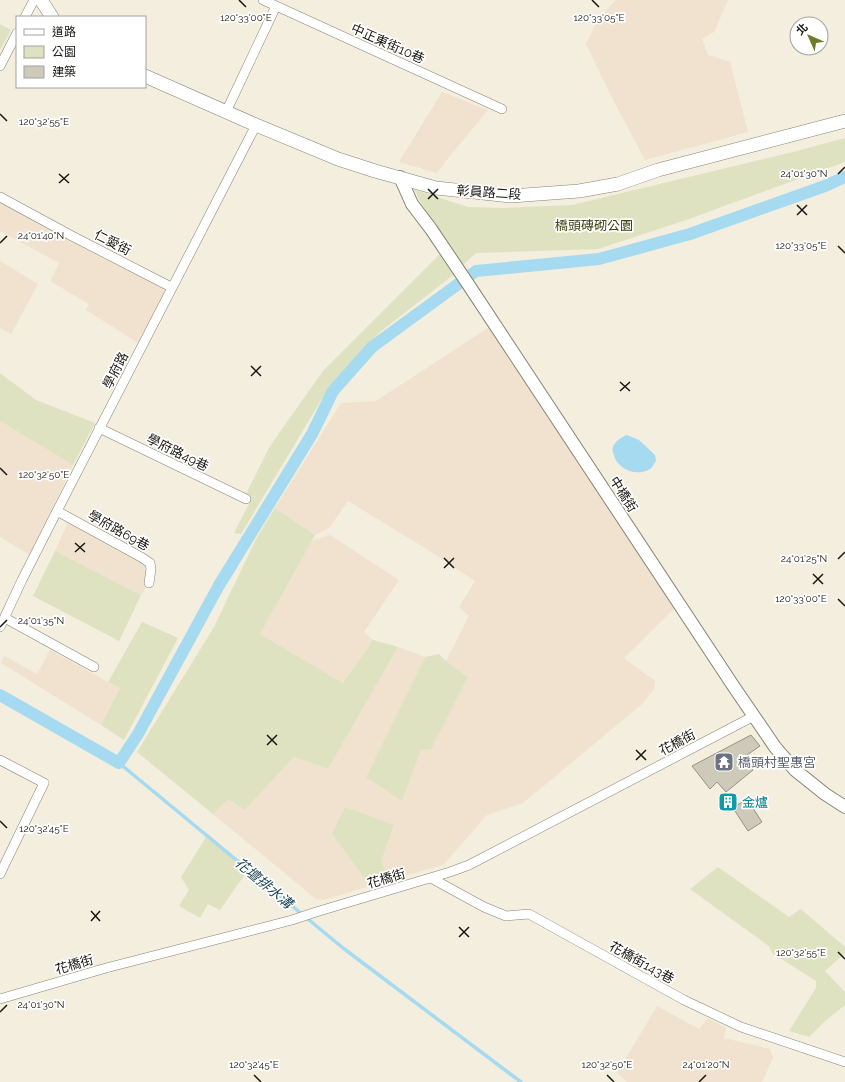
<svg xmlns="http://www.w3.org/2000/svg" width="845" height="1082" viewBox="0 0 845 1082" font-family="Raleway,'Noto Sans TC',sans-serif">
	<style>
		.industrial { fill: #f0e2cf }
		.green { fill: #dee2c1 }
		.water { fill: #a6daf0 }
		.lines { fill: none; stroke-linecap: round; stroke-linejoin: round }
		.stream { stroke: #a6daf0; stroke-width: 3.5 }
		.canal { stroke: #a6daf0; stroke-width: 12 }
		.building { fill: #cecab9; stroke: #979383 }
		.minor-casing { stroke: #878374; stroke-width: 10 }
		.tertiary-casing { stroke: #878374; stroke-width: 14 }
		.secondary-casing { stroke: #878374; stroke-width: 14 }
		.minor { stroke: #fff; stroke-width: 9 }
		.tertiary { stroke: #fff; stroke-width: 12 }
		.secondary { stroke: #fff; stroke-width: 13 }
		.ticks { fill: none; stroke: #191711; stroke-width: 1.5 }
		.labels { text-anchor: middle; stroke-width: 3.5; stroke-linejoin: round; paint-order: stroke }
		.street-label { font-size: 13px; fill: #191711; stroke: #fff }
		.park-label { font-size: 13px; fill: #42440e; stroke: #fff }
		.worship-label { font-size: 13px; fill: #5b616d; stroke: #fff; text-anchor: start }
		.culture-label { font-size: 13px; fill: #0d838f; stroke: #fff; text-anchor: start }
		.water-label { font-size: 14px; font-style: italic; fill: #1a4556; stroke: #fff }
		.ticks-label { font-size: 10px; text-anchor: middle; fill: #191711; stroke: #fff; stroke-width: 3.5; stroke-linejoin: round; paint-order: stroke }
	</style>
	<rect width="100%" height="100%" fill="#f3eedd"/>
	<path class="industrial" d="M616 0H728L714 32 702 39 708 55 730 62 748 132 645 160 610 94 586 44 598 19Z
		M442 92 488 110 445 162 437 173 399 162Z
		M0 196 161 283 164 292 163 305 140 344 86 310 89 304 50 281 59 263 0 231Z
		M0 261 38 284 11 334 0 328Z
		M491 326 677 606 624 658 645 674 655 680 654 689 642 704 523 803 487 815 443 865 390 880 381 861 332 834 370 886 324 900 316 899 213 814 228 798 245 810 294 757 328 769 398 647 425 657 366 777 402 801 421 750 468 677 446 661 469 616 459 607 475 581 433 553 348 501 329 528 315 535 275 508 341 403 376 401Z
		M0 421 73 465 30 555 0 537Z
		M68 523 157 570 141 595 55 551Z
		M330 535 399 580 364 632 373 640 343 683 260 634 311 541Z
		M50 650 108 682 120 688 101 725 1 663 4 656 37 674Z
		M657 1006 699 1029 708 1018 726 1028 724 1038 770 1049 773 1058 762 1082H627L617 1073Z"/>
	<path class="green" d="M0 24 11 30 0 50Z
		M845 138V162L689 219 598 249 476 253 462 266 419 200 415 190 468 207 504 208 572 205 793 152Z
		M440 254 453 275 380 332 362 350 346 368 320 402 241 534 234 533 250 502 244 498 270 446 323 371Z
		M0 373 36 400 95 423 73 465 0 421Z
		M275 508 315 535 260 634 343 683 373 640 398 647 328 769 294 757 245 810 228 799 213 814 137 752 214 627 256 539Z
		M55 551 141 595 119 641 33 596Z
		M142 622 178 638 124 740 101 725 120 688 108 682Z
		M439 654 446 661 468 677 431 749 421 750 402 801 366 777 425 657Z
		M345 807 394 825 381 861 390 880 370 886 332 834Z
		M208 834 248 870 220 910 208 904 200 918 179 906 189 890 181 877Z
		M718 867 789 917 801 909 845 947V953L825 971 845 992V1005L823 1023 809 1037 789 1031 816 988V981L772 953 769 946 690 889Z"/>
	<path class="water" d="M627 435 639 440 655 455 656 461C654 463 653 467 650 469 637 477 619 470 614 456 613 453 612 450 613 447 615 441 622 437 627 435Z"/>
	<g class="lines">
		<path class="stream" d="M119 763 343 948 521 1082"/>
		<path class="canal" d="M0 695 119 763 138 734 218 587 312 434 333 391 372 347 476 271 599 259 690 234 825 186 845 177"/>
	</g>
	<path class="building" d="M751 735 760 746 744 757 753 770 726 792 717 782 710 789 692 766Z
		M747 799 762 822 748 831 733 808Z"/>
	<g class="lines">
		<defs>
			<path id="minor" d="M263 0 502 109
				M25 17 34 0
				M0 66 17 33
				M226 112 276 6
				M0 197 72 236 171 287
				M99 428 246 499
				M57 511 141 557 150 563 151 569 149 583
				M5 618 94 667
				M0 627 22 580 57 511 256 125
				M0 760 44 783 0 874
				M431 878 484 907 506 916 529 914 684 1000 741 1027 845 1062
				M0 999 106 968 292 920 316 912 450 872 469 865 754 716"/>
			<path id="tertiary" d="M400 177 412 204 431 229 468 284 734 687 775 747 795 770 825 794 845 807"/>
			<path id="secondary" d="M41 0 52 17
				M145 76 256 125 338 159 375 171 436 188 511 196 579 191 618 184 658 170 845 121"/>
		</defs>
		<use href="#minor" class="minor-casing"/>
		<use href="#tertiary" class="tertiary-casing"/>
		<use href="#secondary" class="secondary-casing"/>
		<use href="#minor" class="minor"/>
		<use href="#tertiary" class="tertiary"/>
		<use href="#secondary" class="secondary"/>
	</g>
	<path class="ticks" d="M239 0 246 7M592 0 599 7M0 114 7 121M59 174 69 183M838 174 845 167M59 183 69 174M428 189 438 199M428 199 438 189M797 205 807 215M797 215 807 205M0 243 7 236M838 246 845 253M251 366 261 376M251 376 261 366M620 382 630 391M620 391 630 382M0 468 7 475M75 543 85 552M75 552 85 543M444 558 454 568M838 559 845 552M444 568 454 558M813 574 823 584M813 584 823 574M838 599 845 606M0 627 7 620M267 735 277 745M267 745 277 735M636 750 646 760M636 760 646 750M0 821 7 828M91 911 100 921M91 921 100 911M459 927 469 937M459 937 469 927M838 952 845 959M0 1012 7 1005M254 1075 261 1082M607 1075 614 1082M699 1082 706 1075"/>
	<defs>
		<symbol id="temple-square" viewBox="-11 -11 22 22"><rect x="-9" y="-9" width="18" height="18" rx="4" fill="#6b7280" stroke="#fff"/><path d="M0-6L5-2H3V0L6.5 2.5H4V6H1.5V3h-3V6H-4V2.5H-6.5L-3 0V-2H-5Z" fill="#fff"/></symbol>
		<symbol id="building-square" viewBox="-11 -11 22 22"><rect x="-9" y="-9" width="18" height="18" rx="4" fill="#0f9aa8" stroke="#fff"/><path d="M-4-6H4V6H1V3H-1V6H-4ZM-2.5-4.3h1.7v1.8h-1.7ZM.8-4.3h1.7v1.8H.8ZM-2.5-1h1.7V.8h-1.7ZM.8-1h1.7V.8H.8Z" fill="#fff"/></symbol>
	</defs>
	<g fill-rule="evenodd">
		<use href="#temple-square" x="713" y="751" width="22" height="22"/>
		<use href="#building-square" x="717" y="791" width="22" height="22"/>
	</g>
	<g class="labels">
		<g class="street-label">
			<text transform="translate(388 43) rotate(24)" y="5">中正東街10巷</text>
			<text transform="translate(489 192) rotate(4)" y="5">彰員路二段</text>
			<text transform="translate(113 242) rotate(27)" y="5">仁愛街</text>
			<text transform="translate(115 370) rotate(-63)" y="5">學府路</text>
			<text transform="translate(178 452) rotate(26)" y="5">學府路49巷</text>
			<text transform="translate(624 494) rotate(57)" y="5">中橋街</text>
			<text transform="translate(119 530) rotate(29)" y="5">學府路69巷</text>
			<text transform="translate(677 742) rotate(-28)" y="5">花橋街</text>
			<text transform="translate(386 878) rotate(-16)" y="5">花橋街</text>
			<text transform="translate(642 962) rotate(29)" y="5">花橋街143巷</text>
			<text transform="translate(74 964) rotate(-16)" y="5">花橋街</text>
		</g>
		<g class="park-label">
			<text x="594" y="230">橋頭磚砌公園</text>
		</g>
		<g class="worship-label">
			<text x="738" y="767">橋頭村聖惠宮</text>
		</g>
		<g class="culture-label">
			<text x="742" y="807">金爐</text>
		</g>
		<g class="water-label">
			<text transform="translate(264 883) rotate(40)" y="5">花壇排水溝</text>
		</g>
	</g>
	<g class="ticks-label">
		<text x="246" y="21">120°33'00"E</text>
		<text x="599" y="21">120°33'05"E</text>
		<text x="44" y="125">120°32'55"E</text>
		<text x="804" y="177">24°01'30"N</text>
		<text x="41" y="239">24°01'40"N</text>
		<text x="801" y="249">120°33'05"E</text>
		<text x="44" y="478">120°32'50"E</text>
		<text x="804" y="562">24°01'25"N</text>
		<text x="801" y="602">120°33'00"E</text>
		<text x="41" y="624">24°01'35"N</text>
		<text x="44" y="832">120°32'45"E</text>
		<text x="801" y="956">120°32'55"E</text>
		<text x="41" y="1008">24°01'30"N</text>
		<text x="254" y="1068">120°32'45"E</text>
		<text x="607" y="1068">120°32'50"E</text>
		<text x="706" y="1068">24°01'20"N</text>
	</g>
	<rect x="16" y="16" width="130" height="72" fill="#ffffff" stroke="#a3a2a0"/>
	<rect x="24" y="29" width="20" height="6" fill="#ffffff" stroke="#a3a2a0"/>
	<text x="52" y="36" font-size="12" fill="#191711">道路</text>
	<rect x="24" y="46" width="20" height="12" fill="#dee2c1" stroke="#a3a2a0"/>
	<text x="52" y="56" font-size="12" fill="#191711">公園</text>
	<rect x="24" y="66" width="20" height="12" fill="#cecab9" stroke="#a3a2a0"/>
	<text x="52" y="76" font-size="12" fill="#191711">建築</text>
	<g transform="translate(809 36) rotate(315)"><circle r="19" fill="#ffffff" stroke="#a3a2a0"/>
	<path d="M0-3L7 15L0 10L-7 15Z" fill="#727c28"/>
	<text y="-6" font-size="11" font-weight="bold" text-anchor="middle" fill="#191711">北</text>
	</g>
</svg>
